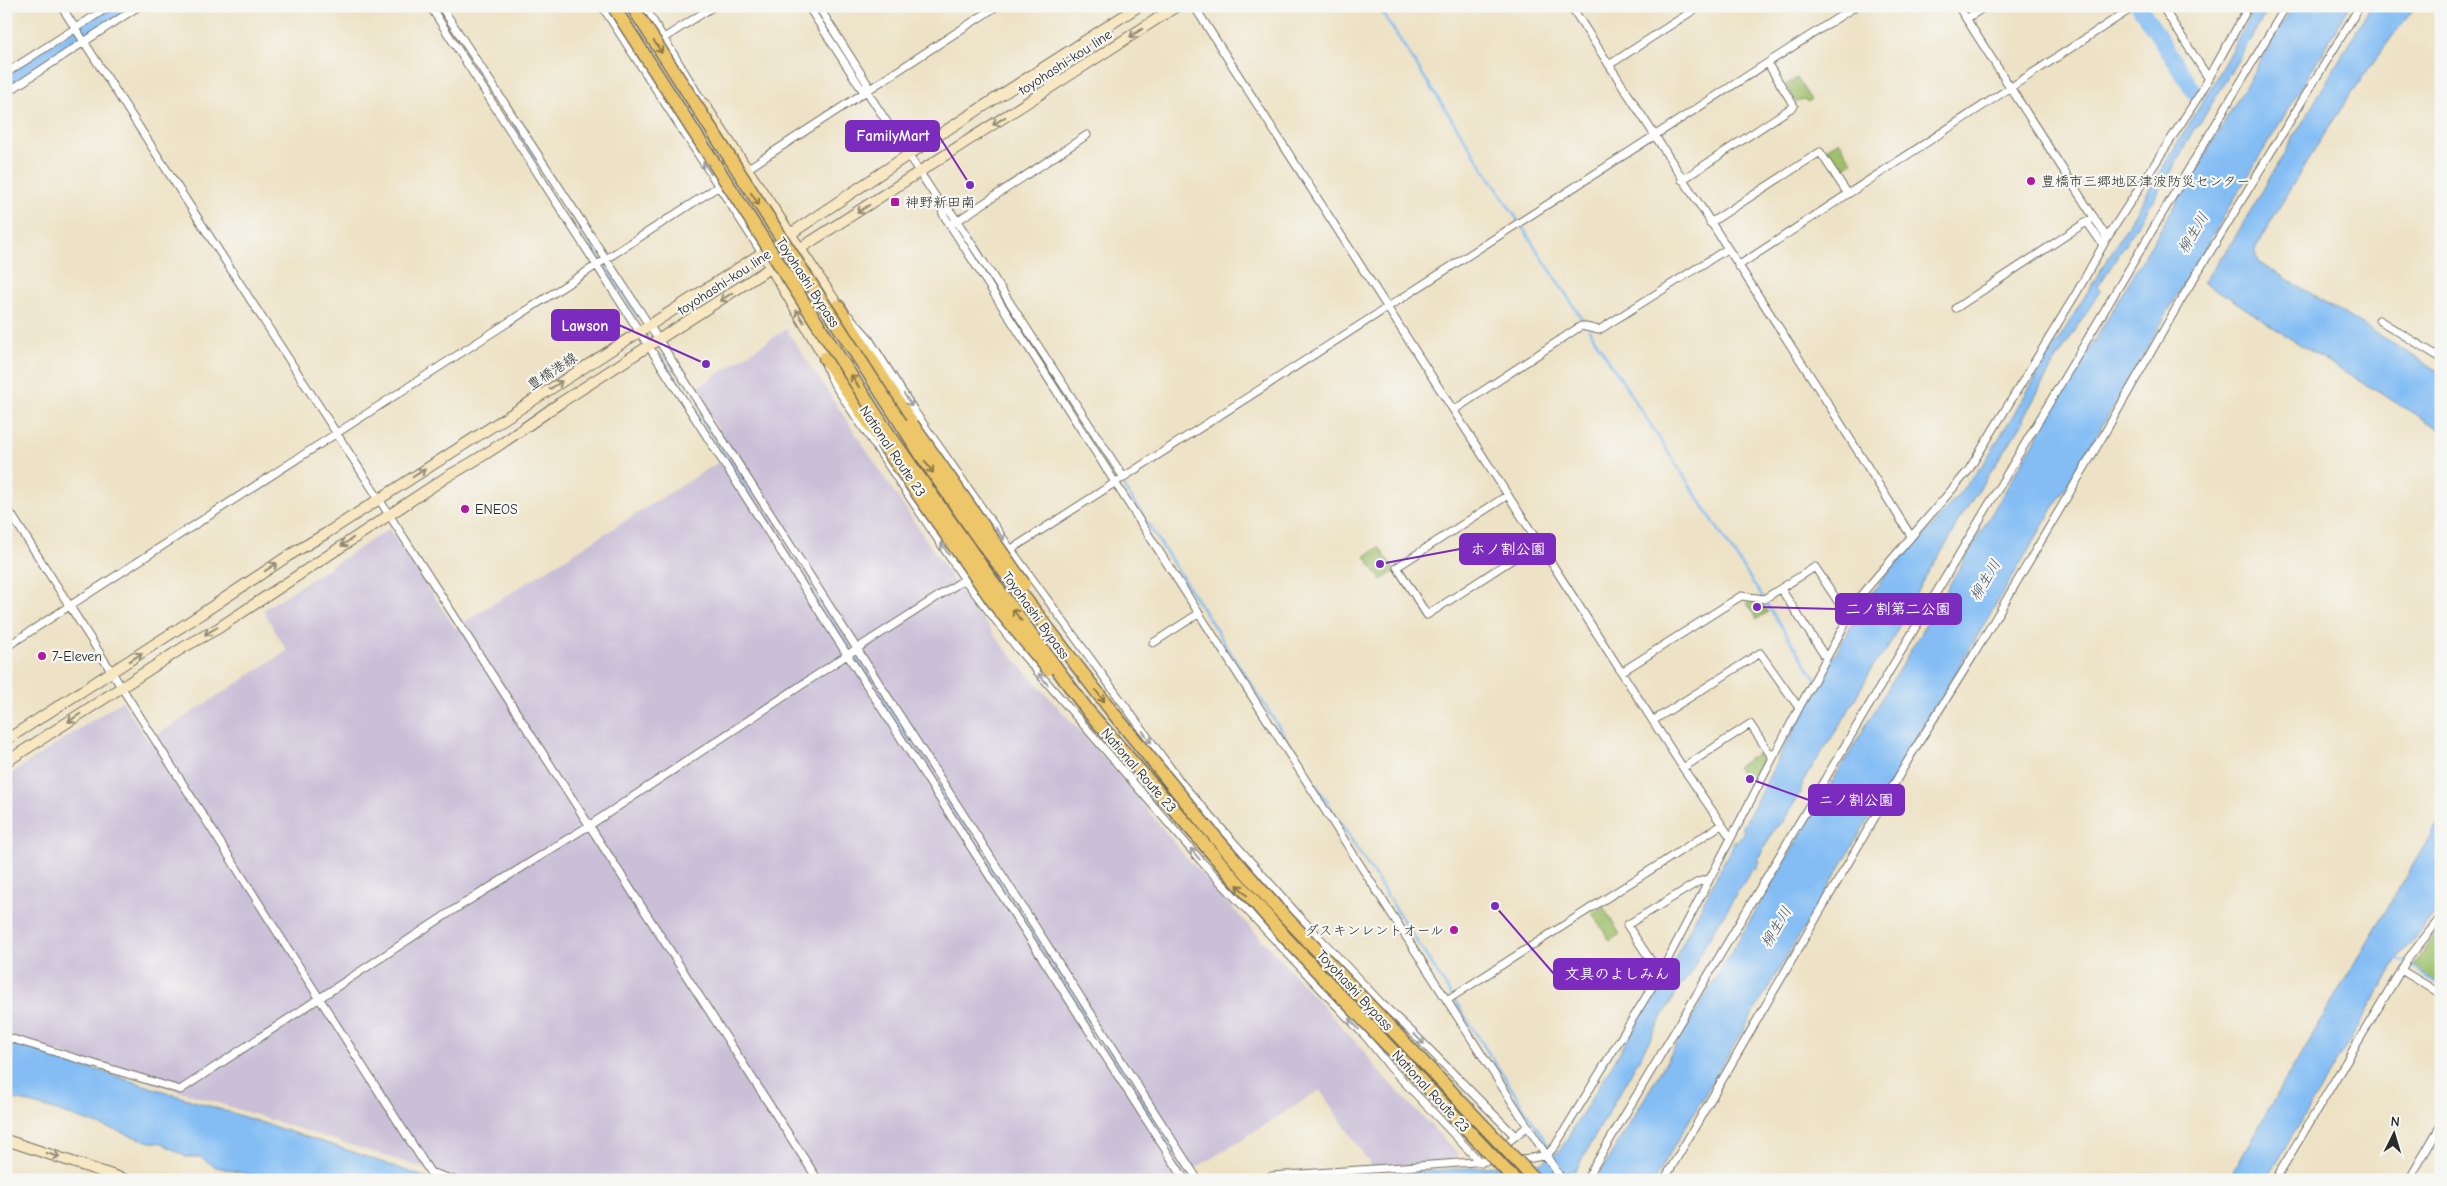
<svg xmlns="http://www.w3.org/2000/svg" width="2447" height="1186" viewBox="0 0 2447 1186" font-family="'Comic Neue','Klee One',sans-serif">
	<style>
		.industrial { fill: #c9bfd7 }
		.green { fill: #9ec06a; stroke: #64764a }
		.water { fill: #83bdf4; stroke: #577490 }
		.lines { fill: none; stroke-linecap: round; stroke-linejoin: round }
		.stream { stroke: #83bdf4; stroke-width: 2.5 }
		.river { stroke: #83bdf4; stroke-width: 16 }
		.street-casing { stroke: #6f6b61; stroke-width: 9 }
		.secondary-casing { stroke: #6f6b61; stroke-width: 12 }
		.highway-casing { stroke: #6f6b61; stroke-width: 15 }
		.street { stroke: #fff; stroke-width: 7 }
		.secondary { stroke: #f7e8c3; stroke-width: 10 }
		.highway { stroke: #ecc669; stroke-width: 12 }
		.highway-bridge-casing { stroke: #6f6b61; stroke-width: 15; stroke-linecap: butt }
		.highway-bridge { stroke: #ecc669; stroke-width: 12 }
		.oneway { stroke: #918a77 }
		.oneway2 { stroke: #8c784a }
		.oneway3 { stroke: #a0a0a0 }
		.poi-dot { fill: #b5179e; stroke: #f6f6f2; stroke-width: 2 }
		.labels { text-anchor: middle; stroke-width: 4.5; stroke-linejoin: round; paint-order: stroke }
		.street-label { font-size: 14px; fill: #2b2b2b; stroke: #f6f6f2 }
		.poi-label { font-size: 14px; fill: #2b2b2b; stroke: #f6f6f2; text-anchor: start }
		.water-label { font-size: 15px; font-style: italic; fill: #455767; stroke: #f6f6f2 }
		.leader { fill: none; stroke: #7b2cbf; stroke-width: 2 }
		.callout-dot { fill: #7b2cbf; stroke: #f6f6f2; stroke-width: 2 }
		.callout { fill: #7b2cbf; stroke: #7b2cbf; stroke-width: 2 }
		.callout-label { font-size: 15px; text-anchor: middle; font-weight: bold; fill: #fff }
	</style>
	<rect width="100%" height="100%" fill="#f6f6f2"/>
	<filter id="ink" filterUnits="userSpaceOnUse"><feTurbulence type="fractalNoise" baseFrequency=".02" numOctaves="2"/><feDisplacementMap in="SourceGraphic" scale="10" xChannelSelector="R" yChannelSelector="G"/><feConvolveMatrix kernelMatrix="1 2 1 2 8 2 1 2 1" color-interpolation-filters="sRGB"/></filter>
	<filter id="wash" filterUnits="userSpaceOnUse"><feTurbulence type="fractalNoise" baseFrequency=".0096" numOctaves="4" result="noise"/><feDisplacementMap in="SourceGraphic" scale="20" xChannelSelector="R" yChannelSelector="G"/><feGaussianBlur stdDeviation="1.12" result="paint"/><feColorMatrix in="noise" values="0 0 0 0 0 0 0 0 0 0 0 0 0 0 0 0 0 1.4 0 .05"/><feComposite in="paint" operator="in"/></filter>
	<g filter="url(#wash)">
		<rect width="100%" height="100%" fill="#ede2c5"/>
		<path class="industrial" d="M786 329 950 576 1006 650 1115 770 1184 855 1363 1050 1379 1072 1458 1154 1446 1163 1372 1167 1320 1090 1180 1178 1181 1180H461L6 1036V777L122 701 148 741 287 651 263 610 389 529 455 628 733 453 694 390Z"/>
		<path class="green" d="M1797 78 1811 100 1807 102 1805 100 1796 102 1786 85Z
			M1839 141 1852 162 1838 172 1826 153V149Z
			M1379 547 1395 571 1381 580 1365 556Z
			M1750 601 1762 603 1768 612 1757 619 1747 603Z
			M1763 750 1766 756 1751 790 1737 767Z
			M1603 907 1620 934 1610 941 1592 913Z
			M2441 923V983L2414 967Z"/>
		<path class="water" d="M2256 6H2270L2201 122 2195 127 2171 172 2098 287 2100 291 2049 372 2023 419 2024 421 1957 523 1949 540 1922 582 1885 653 1875 663 1842 722 1803 781 1800 793 1783 822 1775 828 1760 855 1758 859 1760 861 1756 870 1752 869 1702 950 1690 975 1680 986 1576 1170 1564 1173 1562 1180H1300L1540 1163 1559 1152 1666 976 1735 840 1736 844 1744 831 1742 829 1803 711 1864 603 1911 544 1919 542 1984 463 2206 96Z
			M2293 6H2350L2191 271 2114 406 1654 1180H1596Z
			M2371 6H2416C2355 82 2303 165 2255 249L2259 262 2441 373V430L2291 339 2227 296 2203 283 2231 244Z
			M2441 818V902L2431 918 2401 954 2266 1180H2228L2296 1062Z
			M6 1041 338 1147 433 1180H274L216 1167 200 1157H186L162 1143 150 1142 51 1109 11 1098 6 1094Z"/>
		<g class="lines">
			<path class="stream" d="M814 6 829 30
				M1378 6 1586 325
				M852 66 864 85
				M494 94 637 316
				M958 229 1555 1156
				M1589 330 1820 686
				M661 356 1192 1180
				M2397 958 2441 984"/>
			<path class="river" d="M2139 6 2195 93
				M6 83 124 6"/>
		</g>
	</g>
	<g filter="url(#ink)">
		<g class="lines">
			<defs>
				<path id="street" d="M61 6 818 1180
					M430 6 1185 1180
					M441 6 649 325 1198 1180
					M602 6 762 253
					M644 6 704 104 682 117
					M808 6 861 88 866 90 941 205 943 214 1562 1180
					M818 6 867 83 866 90
					M1194 6 1683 768 1731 838
					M1571 6 1822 394 1911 536
					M1958 6 2107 238
					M2162 6 2209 79
					M1966 19 1986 6
					M664 38 714 6
					M1609 65 1700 6
					M6 73 110 6
					M6 93 139 6
					M747 169 997 6
					M1682 180 1794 106 1768 64
					M941 205 951 212 1124 478
					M2087 222 2103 245
					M954 223 1087 135
					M1710 223 1820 152 1848 194
					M1738 266 2135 6
					M1956 308 2094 217
					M849 316 867 336 915 412 1012 551 1182 784 1298 915 1381 1003 1412 1032 1515 1136
					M2379 320 2441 358
					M826 366 834 384 965 580 1018 649 1201 861 1367 1038 1390 1067 1481 1163
					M1454 410 1581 326 1599 330 1727 249
					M1508 495 1397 567 1427 615 1539 542
					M6 506 430 1172 454 1180
					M1781 589 1826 658
					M1153 643 1198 614
					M6 647 719 186
					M1623 671 1741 596 1764 599 1815 567 1849 618
					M1654 720 1760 653 1799 708
					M1683 768 1750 724 1772 757
					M2401 970 2441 994
					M1660 974 1627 925 1698 882 1708 879
					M1447 1000 1721 825
					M6 1037 180 1090 452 911 590 825 847 655 1856 6
					M1489 1157 1528 1126
					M1264 1180 1272 1176 1532 1158 1547 1155 1555 1146 1660 974 1799 708 1861 595 1968 471 2077 292 2107 238 2200 94 2249 6
					M1586 1180 2286 6
					M1664 1180 1911 755 1973 656 2099 443 2182 298 2360 6
					M2275 1180 2407 960 2441 917
					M2409 1180 2441 1125"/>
				<path id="secondary" d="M704 104 838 306
					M762 253 825 358
					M6 740 192 620 288 556 325 534 762 253 908 155 1139 6
					M6 762 184 647 217 629 448 476C487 455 523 429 560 403L1177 6
					M6 1140 127 1180"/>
				<path id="highway" d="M838 306 912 424
					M825 358 882 443"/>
			</defs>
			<use href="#street" class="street-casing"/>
			<use href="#secondary" class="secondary-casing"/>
			<use href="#highway" class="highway-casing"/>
			<use href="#street" class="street"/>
			<use href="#secondary" class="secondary"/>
			<use href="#highway" class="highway"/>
			<defs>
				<path id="highway-bridge" d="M613 6 886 430 987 574 1088 711 1285 937 1515 1180
					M632 6 922 456 979 539 1114 714 1204 824 1276 907 1535 1180
					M912 424 1024 584
					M882 443 999 610 1048 669"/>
			</defs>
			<use href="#highway-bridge" class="highway-bridge-casing"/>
			<use href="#highway-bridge" class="highway-bridge"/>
		</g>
		<defs><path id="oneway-shaft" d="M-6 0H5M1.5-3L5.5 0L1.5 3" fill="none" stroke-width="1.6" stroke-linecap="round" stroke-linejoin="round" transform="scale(1.25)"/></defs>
		<g class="oneway">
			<use href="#oneway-shaft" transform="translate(1136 33) rotate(147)"/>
			<use href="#oneway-shaft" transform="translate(999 121) rotate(147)"/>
			<use href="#oneway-shaft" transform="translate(863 209) rotate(147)"/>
			<use href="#oneway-shaft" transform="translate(726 297) rotate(147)"/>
			<use href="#oneway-shaft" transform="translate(800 316) rotate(-121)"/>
			<use href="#oneway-shaft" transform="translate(556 385) rotate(-33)"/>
			<use href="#oneway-shaft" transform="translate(419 473) rotate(-33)"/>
			<use href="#oneway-shaft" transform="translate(347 542) rotate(146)"/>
			<use href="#oneway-shaft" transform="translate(271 567) rotate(-34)"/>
			<use href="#oneway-shaft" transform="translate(211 631) rotate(150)"/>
			<use href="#oneway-shaft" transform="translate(136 657) rotate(-33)"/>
			<use href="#oneway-shaft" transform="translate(74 718) rotate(147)"/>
			<use href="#oneway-shaft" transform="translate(53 1155) rotate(18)"/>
		</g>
		<g class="oneway2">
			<use href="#oneway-shaft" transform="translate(658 47) rotate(57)"/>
			<use href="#oneway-shaft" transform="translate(755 199) rotate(57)"/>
			<use href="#oneway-shaft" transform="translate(855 381) rotate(-123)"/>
			<use href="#oneway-shaft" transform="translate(929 467) rotate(55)"/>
			<use href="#oneway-shaft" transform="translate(1017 615) rotate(-127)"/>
			<use href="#oneway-shaft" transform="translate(1100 696) rotate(53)"/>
			<use href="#oneway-shaft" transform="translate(1242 890) rotate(-132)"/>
		</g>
		<g class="oneway3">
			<use href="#oneway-shaft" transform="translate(707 168) rotate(-123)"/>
			<use href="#oneway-shaft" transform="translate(908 400) rotate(57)"/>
			<use href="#oneway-shaft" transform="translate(1000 534) rotate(55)"/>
			<use href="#oneway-shaft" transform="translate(945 549) rotate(-124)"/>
			<use href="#oneway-shaft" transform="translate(1043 679) rotate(-130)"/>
			<use href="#oneway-shaft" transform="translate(1147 737) rotate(54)"/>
			<use href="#oneway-shaft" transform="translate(1195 854) rotate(-130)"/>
			<use href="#oneway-shaft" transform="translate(1354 1024) rotate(-133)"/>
			<use href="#oneway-shaft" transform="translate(1419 1039) rotate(45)"/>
		</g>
	</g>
	<g class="poi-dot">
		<circle cx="2031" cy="181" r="5"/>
		<rect x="890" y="197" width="10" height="10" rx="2.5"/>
		<circle cx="465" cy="509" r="5"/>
		<circle cx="42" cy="656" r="5"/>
		<circle cx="1454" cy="930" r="5"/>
	</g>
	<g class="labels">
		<g class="street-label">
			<text transform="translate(1065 62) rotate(-33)" y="5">toyohashi-kou line</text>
			<text transform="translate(724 282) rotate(-33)" y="5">toyohashi-kou line</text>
			<text transform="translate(808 282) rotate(57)" y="5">Toyohashi Bypass</text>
			<text transform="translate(552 371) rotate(-33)" y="5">豊橋港線</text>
			<text transform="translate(893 451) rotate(56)" y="5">National Route 23</text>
			<text transform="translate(1036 615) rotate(54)" y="5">Toyohashi Bypass</text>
			<text transform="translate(1139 770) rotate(49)" y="5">National Route 23</text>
			<text transform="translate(1355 990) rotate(47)" y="5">Toyohashi Bypass</text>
			<text transform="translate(1431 1091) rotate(47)" y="5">National Route 23</text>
		</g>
		<g class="poi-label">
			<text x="2041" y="186">豊橋市三郷地区津波防災センター</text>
			<text x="905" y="207">神野新田南</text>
			<text x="475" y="514">ENEOS</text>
			<text x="52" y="661">7-Eleven</text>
			<text x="1444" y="935" text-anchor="end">ダスキンレントオール</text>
		</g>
		<g class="water-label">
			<text transform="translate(2193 233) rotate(-59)" y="5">柳生川</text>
			<text transform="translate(1985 580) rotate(-59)" y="5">柳生川</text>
			<text transform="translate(1776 927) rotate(-59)" y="5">柳生川</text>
		</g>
	</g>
	<path class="leader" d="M970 185L939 136M706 364L619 325M1380 564L1460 549M1757 607L1836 609M1750 779L1809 800M1495 906L1554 974"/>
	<g class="callout-dot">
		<circle cx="970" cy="185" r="5"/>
		<circle cx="706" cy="364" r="5"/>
		<circle cx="1380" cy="564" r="5"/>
		<circle cx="1757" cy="607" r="5"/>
		<circle cx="1750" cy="779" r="5"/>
		<circle cx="1495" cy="906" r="5"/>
	</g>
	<g class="callout">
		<rect x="846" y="121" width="93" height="30" rx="5"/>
		<rect x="552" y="310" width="67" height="30" rx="5"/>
		<rect x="1460" y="534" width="95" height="30" rx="5"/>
		<rect x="1836" y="594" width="125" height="30" rx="5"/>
		<rect x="1809" y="785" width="95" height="30" rx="5"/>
		<rect x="1554" y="959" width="125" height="30" rx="5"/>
	</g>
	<g class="callout-label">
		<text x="893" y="141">FamilyMart</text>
		<text x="585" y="331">Lawson</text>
		<text x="1508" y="554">ホノ割公園</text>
		<text x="1898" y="614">二ノ割第二公園</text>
		<text x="1856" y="805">ニノ割公園</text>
		<text x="1617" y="979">文具のよしみん</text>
	</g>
	<rect width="2447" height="1186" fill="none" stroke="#f6f6f2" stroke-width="25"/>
	<g transform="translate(2394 1134) rotate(5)" stroke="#f6f6f2" stroke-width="4" paint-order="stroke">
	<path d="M0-4L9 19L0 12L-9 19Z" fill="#2b2b2b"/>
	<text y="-8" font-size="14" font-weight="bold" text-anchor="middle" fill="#2b2b2b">N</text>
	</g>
</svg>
